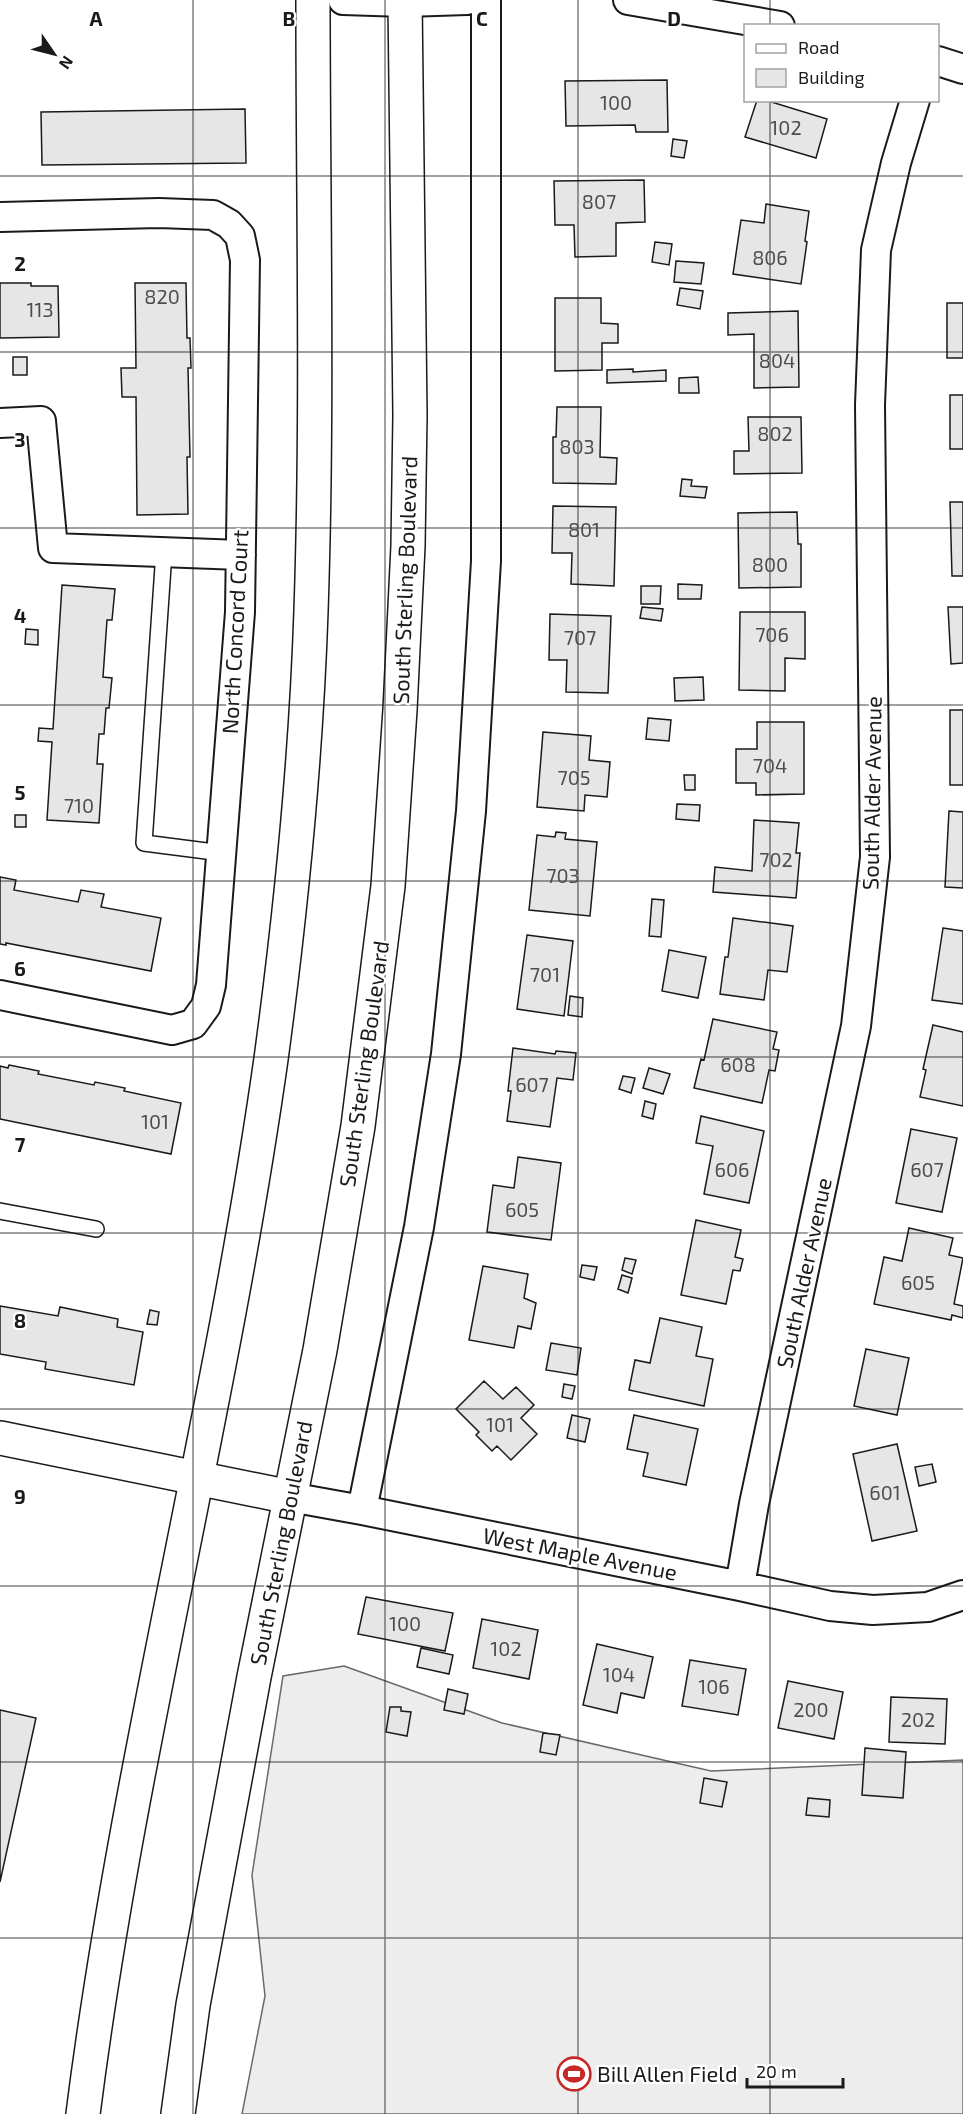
<svg xmlns="http://www.w3.org/2000/svg" width="963" height="2114" viewBox="0 0 963 2114" font-family="'Exo 2',sans-serif">
	<style>
		.built { fill: #ededed; stroke: #6a6a6a; stroke-width: 1.5 }
		.building { fill: #e6e6e6; stroke: #1a1a1a; stroke-width: 1.5 }
		.lines { fill: none; stroke-linecap: round; stroke-linejoin: round }
		.service-casing { stroke: #1a1a1a; stroke-width: 18 }
		.minor-casing { stroke: #1a1a1a; stroke-width: 32 }
		.secondary-casing { stroke: #1a1a1a; stroke-width: 36 }
		.primary-casing { stroke: #1a1a1a; stroke-width: 36 }
		.service { stroke: #fff; stroke-width: 15 }
		.minor { stroke: #fff; stroke-width: 28 }
		.secondary { stroke: #fff; stroke-width: 33 }
		.primary { stroke: #fff; stroke-width: 33 }
		.grid { fill: none; stroke: #1a1a1a; stroke-width: 1.5; stroke-opacity: 0.55 }
		.labels { text-anchor: middle; stroke-width: 4.5; stroke-linejoin: round; paint-order: stroke }
		.number-label { font-size: 20px; fill: #4d4d4d }
		.street-label { font-size: 22px; fill: #1a1a1a; stroke: #fff }
		.poi-label { font-size: 22px; fill: #1a1a1a; stroke: #fff; text-anchor: start }
		.grid-label { font-size: 20px; text-anchor: middle; font-weight: bold; fill: #1a1a1a; stroke: #fff; stroke-width: 4.5; stroke-linejoin: round; paint-order: stroke }
	</style>
	<rect width="100%" height="100%" fill="#fff"/>
	<path class="built" d="M344 1666 502 1723 711 1771 963 1760V2114H242L265 1996 252 1875 283 1676Z"/>
	<path class="building" d="M667 80 668 132H636L635 125 566 126 565 81Z
		M757 100H765L827 119 816 158 745 137Z
		M245 109 246 163 42 165 41 112Z
		M673 139 687 141 684 158 671 156Z
		M644 180 645 222 616 223V256L575 257 574 225H555L554 181Z
		M766 204 809 211 805 241 807 242 801 284 733 274 741 220 764 223Z
		M655 242 672 244 669 265 652 262Z
		M676 261 704 263 701 284 674 282Z
		M0 283H31V286H58L59 337 0 338Z
		M135 283H186L187 338H190L191 368H188L190 457H187L188 514 137 515 136 397H122L121 368H136Z
		M680 288 703 291 700 309 677 305Z
		M555 298H601V323L618 324V343H602V370L555 371Z
		M947 303H963V358H947Z
		M798 311 799 387 754 388V334L728 335V313Z
		M13 357H27V375H13Z
		M633 369V372L666 370V381L607 383V370Z
		M698 377 699 393H679V378Z
		M950 395H963V449H950Z
		M557 407H601L600 457 617 458 616 484 553 483V437H556Z
		M748 417H801L802 473 734 474V451H749Z
		M682 479 692 480 691 486 707 487 705 498 680 496Z
		M950 502H963V576H952Z
		M553 506 616 507 614 586 571 584 572 553H552Z
		M797 512 798 544H801V587L739 588 738 513Z
		M678 584 702 585 701 599H678Z
		M62 585 115 589 112 620H107L103 677 112 678 109 708H106L104 734H99L97 764H103L99 823 47 820 52 742 38 741 39 728 53 729Z
		M641 586H661L660 604H641Z
		M642 607 663 609 661 621 640 618Z
		M948 607H963V663L951 664Z
		M740 612H805V659L785 658V691L739 690Z
		M550 614 611 616 608 693 566 692 567 660H549Z
		M26 629 38 630V645L25 644Z
		M703 677 704 700 675 701 674 678Z
		M950 710H963V785H950Z
		M648 718 671 720 669 741 646 739Z
		M757 722H804V794L756 795V783H736V749H757Z
		M543 732 591 736 589 760 610 762 607 797 585 795 584 811 537 807Z
		M684 775H695V790H685Z
		M677 804 700 805 699 821 676 819Z
		M949 811 963 812V888L945 887Z
		M15 815H26V827H15Z
		M754 820 799 823 796 853H800L796 898 713 892 715 867 752 871Z
		M556 832 566 833 565 839 597 842 590 916 529 910 537 835 555 837Z
		M0 877 16 880 14 890 78 902 81 890 104 894 101 907 161 918 151 971 6 943V945L0 944Z
		M652 899 664 900 661 937 649 936Z
		M733 918 793 926 787 972 768 970 764 1000 720 994 725 957H728Z
		M943 928 963 931V1004L932 1000Z
		M527 935 573 941 564 1016 517 1009Z
		M669 950 706 957 698 998 662 991Z
		M570 996 583 998 582 1017 568 1015Z
		M713 1019 777 1032 773 1049 779 1050 775 1071 769 1070 762 1103 694 1088 701 1059 704 1060Z
		M933 1025 963 1032V1106L920 1097 926 1070 923 1069Z
		M513 1048 555 1054 556 1051 576 1053 573 1080 557 1078 550 1127 507 1121 511 1091H508Z
		M9 1065 39 1071 38 1074 94 1085 95 1082 125 1088 124 1091 181 1103 171 1154 0 1119V1066L8 1068Z
		M649 1068 670 1074 663 1094 643 1088Z
		M623 1076 635 1078 631 1093 619 1089Z
		M645 1101 656 1104 653 1119 642 1116Z
		M701 1116 764 1131 749 1203 704 1194 713 1146 696 1143Z
		M911 1129 957 1138 942 1212 896 1203Z
		M518 1157 561 1163 551 1240 487 1232 493 1185 514 1188Z
		M696 1220 741 1230 735 1257 743 1259 740 1271 733 1270 726 1304 681 1295Z
		M909 1228 953 1238 949 1255 963 1258 954 1304 963 1306V1318L952 1315 951 1320 874 1304 884 1257 902 1261Z
		M625 1258 636 1260 632 1274 622 1270Z
		M582 1265 597 1267 594 1280 580 1277Z
		M483 1266 528 1274 524 1298 536 1303 531 1329 518 1326 514 1348 469 1340Z
		M622 1275 632 1278 628 1293 618 1289Z
		M0 1306 58 1316 60 1307 118 1319 117 1327 143 1332 134 1385 45 1369 46 1362 0 1354Z
		M150 1310 159 1312 157 1325 147 1324Z
		M660 1318 702 1327 696 1356 713 1359 704 1406 629 1390 635 1360 650 1363Z
		M551 1343 581 1348 577 1375 546 1370Z
		M866 1349 909 1358 897 1415 854 1406Z
		M484 1381 503 1399 516 1387 534 1405 521 1418 537 1434 511 1460 497 1446 492 1451 476 1435 479 1432 456 1409Z
		M564 1384 575 1386 572 1399 562 1397Z
		M572 1415 590 1419 585 1442 567 1438Z
		M634 1415 698 1429 686 1485 643 1476 648 1453 627 1449Z
		M897 1444 917 1531 872 1541 853 1454Z
		M932 1464 936 1482 919 1486 915 1467Z
		M366 1597 453 1613 445 1651 358 1634Z
		M482 1619 538 1630 529 1679 473 1668Z
		M597 1644 653 1657 644 1698 621 1693 617 1713 583 1705Z
		M421 1648 453 1655 449 1674 417 1667Z
		M690 1660 746 1669 738 1715 682 1706Z
		M788 1681 843 1692 834 1739 778 1728Z
		M448 1689 468 1694 464 1714 444 1710Z
		M891 1697 947 1699 945 1744 889 1742Z
		M390 1707H401V1711L411 1712 407 1736 386 1732Z
		M0 1710 36 1718 0 1882Z
		M543 1733 560 1735 556 1755 540 1752Z
		M865 1748 906 1752 903 1798 862 1795Z
		M704 1778 727 1782 722 1807 700 1803Z
		M808 1798 830 1800 829 1817 806 1815Z"/>
	<g class="lines">
		<defs>
			<path id="service" d="M164 552 144 843 222 853
				M0 1211 96 1229"/>
			<path id="minor" d="M343 0 405 2 467 0
				M628 0 780 26
				M938 61 963 69
				M0 217 159 213 213 215 229 224 240 236 245 260 240 612 211 985 206 1006 193 1024 172 1030 0 995
				M0 423 41 421 53 548 241 555
				M290 1497 362 1510 740 1586 830 1606 873 1610 928 1607 963 1595
				M362 1510 419 1227 446 1054 471 811 486 561V0
				M740 1586 754 1504 856 1026 875 857 870 405 876 250 896 163 915 100"/>
			<path id="secondary" d="M0 1438 290 1497"/>
			<path id="primary" d="M83 2114C128 1759 221 1413 271 1059 291 911 306 760 311 611 318 407 313 204 313 0
				M178 2114 193 2005 254 1677 320 1350 358 1126 388 886 400 710 408 546 410 415 405 0"/>
		</defs>
		<use href="#service" class="service-casing"/>
		<use href="#minor" class="minor-casing"/>
		<use href="#secondary" class="secondary-casing"/>
		<use href="#primary" class="primary-casing"/>
		<use href="#service" class="service"/>
		<use href="#minor" class="minor"/>
		<use href="#secondary" class="secondary"/>
		<use href="#primary" class="primary"/>
	</g>
	<path class="grid" d="M193 0V2114M385 0V2114M578 0V2114M770 0V26M770 100V2114M0 176H963M0 352H963M0 528H963M0 705H963M0 881H963M0 1057H963M0 1233H963M0 1409H963M0 1586H963M0 1762H963M0 1938H963"/>
	<defs>
		<symbol id="stadium-ring" viewBox="-11 -11 22 22"><circle r="9.5" fill="#fff" stroke="#c62828" stroke-width="1.5"/><path d="M0-5a6.5 5 0 1 0 0 10a6.5 5 0 1 0 0-10ZM-3.5-1.8h7v3.6h-7Z" fill="#c62828"/></symbol>
	</defs>
	<g fill-rule="evenodd">
		<use href="#stadium-ring" x="555" y="2055" width="38" height="38"/>
	</g>
	<g class="labels">
		<g class="number-label">
			<text x="616" y="110">100</text>
			<text x="786" y="135">102</text>
			<text x="599" y="209">807</text>
			<text x="770" y="265">806</text>
			<text x="162" y="304">820</text>
			<text x="40" y="317">113</text>
			<text x="777" y="368">804</text>
			<text x="775" y="441">802</text>
			<text x="577" y="454">803</text>
			<text x="584" y="537">801</text>
			<text x="770" y="572">800</text>
			<text x="772" y="642">706</text>
			<text x="580" y="645">707</text>
			<text x="770" y="773">704</text>
			<text x="574" y="785">705</text>
			<text x="79" y="813">710</text>
			<text x="776" y="867">702</text>
			<text x="563" y="883">703</text>
			<text x="545" y="982">701</text>
			<text x="738" y="1072">608</text>
			<text x="532" y="1092">607</text>
			<text x="155" y="1129">101</text>
			<text x="732" y="1177">606</text>
			<text x="927" y="1177">607</text>
			<text x="522" y="1217">605</text>
			<text x="918" y="1290">605</text>
			<text x="500" y="1432">101</text>
			<text x="885" y="1500">601</text>
			<text x="405" y="1631">100</text>
			<text x="506" y="1656">102</text>
			<text x="619" y="1682">104</text>
			<text x="714" y="1694">106</text>
			<text x="811" y="1717">200</text>
			<text x="918" y="1727">202</text>
		</g>
		<g class="street-label">
			<text transform="translate(405 580) rotate(-88)" y="8">South Sterling Boulevard</text>
			<text transform="translate(235 632) rotate(-87)" y="8">North Concord Court</text>
			<text transform="translate(872 793) rotate(-89)" y="8">South Alder Avenue</text>
			<text transform="translate(364 1064) rotate(-82)" y="8">South Sterling Boulevard</text>
			<text transform="translate(804 1273) rotate(-78)" y="8">South Alder Avenue</text>
			<text transform="translate(281 1543) rotate(-79)" y="8">South Sterling Boulevard</text>
			<text transform="translate(580 1554) rotate(11)" y="8">West Maple Avenue</text>
		</g>
		<g class="poi-label">
			<text x="597" y="2082">Bill Allen Field</text>
		</g>
	</g>
	<g class="grid-label">
		<text x="96" y="26">A</text>
		<text x="289" y="26">B</text>
		<text x="482" y="26">C</text>
		<text x="674" y="26">D</text>
		<text x="20" y="271">2</text>
		<text x="20" y="447">3</text>
		<text x="20" y="623">4</text>
		<text x="20" y="800">5</text>
		<text x="20" y="976">6</text>
		<text x="20" y="1152">7</text>
		<text x="20" y="1328">8</text>
		<text x="20" y="1504">9</text>
	</g>
	<rect x="744" y="24" width="195" height="78" fill="#ffffff" stroke="#a3a3a3" stroke-width="1.5"/>
	<rect x="756" y="44" width="30" height="9" fill="#ffffff" stroke="#a3a3a3" stroke-width="1.5"/>
	<text x="798" y="54" font-size="18" fill="#1a1a1a">Road</text>
	<rect x="756" y="69" width="30" height="18" fill="#e6e6e6" stroke="#a3a3a3" stroke-width="1.5"/>
	<text x="798" y="84" font-size="18" fill="#1a1a1a">Building</text>
	<g transform="translate(54 54) rotate(125)" stroke="#ffffff" stroke-width="4.5" paint-order="stroke">
	<path d="M0-4.5L10 22L0 15L-10 22Z" fill="#1a1a1a"/>
	<text y="-9" font-size="16" font-weight="bold" text-anchor="middle" fill="#1a1a1a">N</text>
	</g>
	<path d="M747 2078v9h96v-9" fill="none" stroke="#1a1a1a" stroke-width="3"/>
	<text x="756" y="2078" font-size="18" fill="#1a1a1a" stroke="#ffffff" stroke-width="4.5" paint-order="stroke">20 m</text>
</svg>
